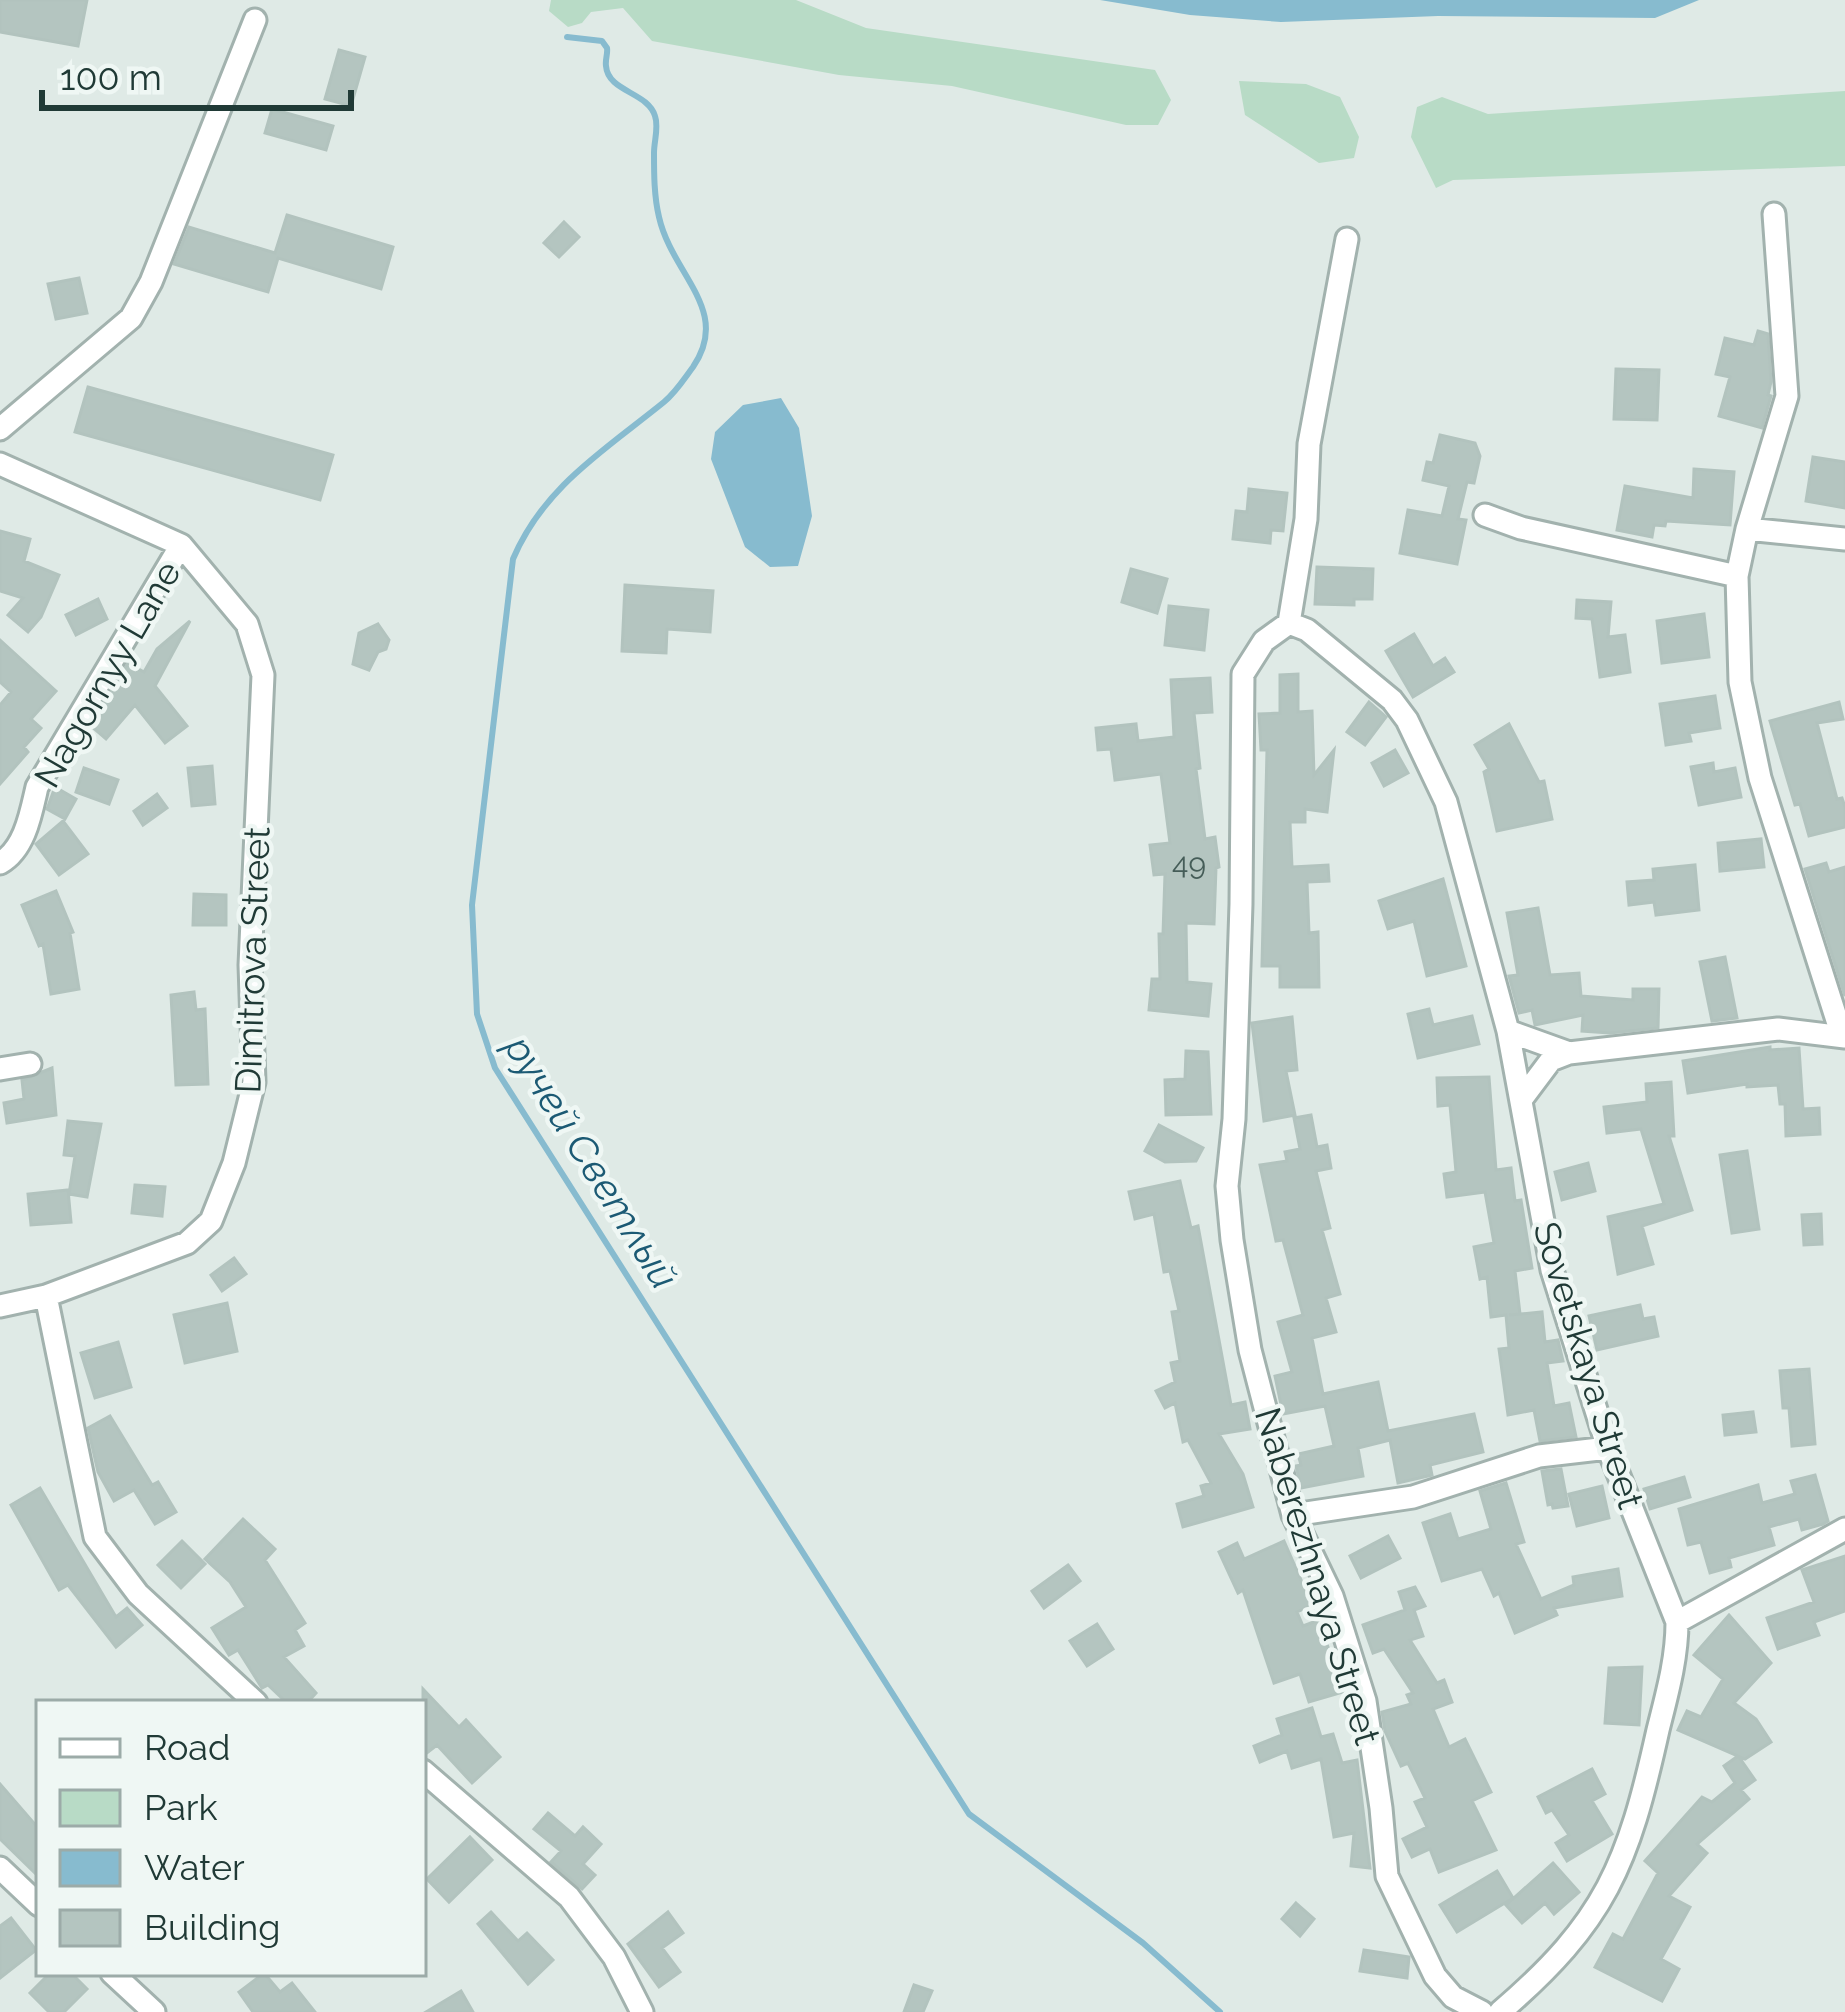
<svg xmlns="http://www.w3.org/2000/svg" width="1845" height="2012" viewBox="0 0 1845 2012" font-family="Raleway,sans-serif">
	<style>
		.green { fill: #b8dbc6 }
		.water { fill: #87bbcf }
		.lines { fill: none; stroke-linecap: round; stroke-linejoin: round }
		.stream { stroke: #87bbcf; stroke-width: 6 }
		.building { fill: #b4c5c0; stroke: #b2c3be; stroke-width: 3 }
		.minor-casing { stroke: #a2b2ae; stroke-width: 27 }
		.minor { stroke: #fff; stroke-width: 21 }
		.labels { text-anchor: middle; stroke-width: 9; stroke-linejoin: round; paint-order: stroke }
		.number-label { font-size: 30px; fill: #455d58 }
		.street-label { font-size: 36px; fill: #203a36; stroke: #eff7f4 }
		.water-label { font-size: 39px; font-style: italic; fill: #1c5a74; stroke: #eff7f4 }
	</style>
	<rect width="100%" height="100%" fill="#dfeae6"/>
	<path class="green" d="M551 0H796L866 28 1155 70 1171 100 1158 125H1126L952 86 839 75 652 41 623 8 591 12 582 23 568 27 549 11Z
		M1239 81 1306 84 1340 97 1359 137 1354 158 1319 163 1245 115Z
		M1845 91V166L1453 180 1436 188 1411 137 1417 107 1442 97 1488 114Z"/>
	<path class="water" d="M1100 0H1699L1655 18 1438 16 1281 22 1190 15Z
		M781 398 799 428 812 516 798 566 770 567 745 547 711 459 715 432 743 405Z"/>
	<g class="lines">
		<path class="stream" d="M567 37 602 41 607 48C608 54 605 59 606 66 608 92 648 92 655 116 659 127 654 141 654 153 654 174 654 196 659 217 672 275 732 310 693 367 684 379 676 392 664 402 605 450 544 486 513 559L472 905 477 1014 495 1068 969 1814 1143 1943 1220 2012"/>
	</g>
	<path class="building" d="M0 0H87L78 46 0 32Z
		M339 50 365 57 351 106 325 99Z
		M272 109 333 126 326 150 265 133Z
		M287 215 393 247 381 289 278 258 268 292 174 264 189 227 275 253Z
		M564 222 579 237 559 257 544 243Z
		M79 278 87 313 56 319 48 284Z
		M1758 331 1768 334 1771 382 1768 395 1771 396 1762 428 1719 416 1730 377 1716 374 1725 338 1754 345Z
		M1616 369 1659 370 1657 420 1614 419Z
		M88 387 333 455 320 500 75 432Z
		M1440 435 1475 443 1480 456 1474 483 1467 482 1458 519 1466 520 1457 564 1400 553 1408 510 1442 516 1449 486 1423 480 1427 462 1433 463Z
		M1813 457 1845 462V508L1806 501Z
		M1694 469 1734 472 1730 525 1666 521 1665 526 1654 525 1652 537 1617 530 1625 486 1693 498Z
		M1249 489 1287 493 1283 531 1271 530 1270 543 1233 539 1236 511 1247 512Z
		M0 531 30 539 24 561 59 575 41 617 28 632 8 615 23 598 0 591Z
		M1317 567 1373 569 1372 599H1354V605L1315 604Z
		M1131 569 1167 579 1157 613 1122 602Z
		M625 585 713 591 710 632 667 629 666 653 622 651Z
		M98 599 107 619 76 635 66 615Z
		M1577 600 1611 602 1608 637 1625 635 1630 672 1600 677 1592 619 1576 618Z
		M1169 606 1208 610 1204 650 1165 645Z
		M1704 614 1709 657 1662 663 1657 621Z
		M190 621 155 686 187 726 165 743 135 705 106 739 91 726 128 663 144 672 157 649Z
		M378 624 389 640 386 649 378 652 369 670 353 664 359 633Z
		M1414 634 1433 666 1445 658 1454 672 1413 697 1386 651Z
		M0 640 56 691 31 719 41 728 24 747 28 752 0 784V705L11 692 0 682Z
		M1298 674V712L1312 711 1314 775 1334 750 1327 812 1305 809V822H1290L1292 867 1328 865 1329 881 1307 882 1309 933 1318 932 1319 987H1280V966H1262L1267 750H1261L1259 714 1280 713V675Z
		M1210 678 1212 712 1194 713 1200 768 1196 769 1205 839 1215 837 1219 867 1216 868 1214 924 1186 923 1187 982 1211 984 1208 1016 1149 1010 1152 979H1160L1159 934H1163L1165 874 1154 875 1150 845 1170 843 1161 774 1115 780 1111 749 1098 750 1096 728 1136 724 1138 741 1174 737 1171 680Z
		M1715 696 1720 728 1689 733 1691 741 1666 745 1660 704Z
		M1369 702 1386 717 1365 745 1347 732Z
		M1839 702 1843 719 1817 723 1837 799 1842 798 1845 807V827L1809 836 1800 804 1795 805 1770 721Z
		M1509 724 1539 782 1544 781 1552 819 1497 831 1484 772 1489 769 1475 745Z
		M1395 750 1408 773 1384 786 1372 763Z
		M1713 763 1714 772 1735 768 1741 797 1699 805 1691 767Z
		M212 766 215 804 192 806 188 768Z
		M84 768 118 780 109 804 76 792Z
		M55 787 76 799 65 819 47 809Z
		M157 794 167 808 143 825 134 811Z
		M63 821 88 854 59 875 36 844Z
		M1761 839 1764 867 1720 871 1718 843Z
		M1826 863 1829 872 1845 867V996L1805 869Z
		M1695 865 1699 910 1656 915 1654 902 1629 905 1627 882 1654 880 1653 869Z
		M1443 879 1466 966 1427 976 1414 921 1388 929 1379 901Z
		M56 891 73 932 70 933 79 989 51 994 43 944 39 946 22 905Z
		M194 894 226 895V925H193Z
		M1538 908 1550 975 1579 973 1581 996 1633 1000V989H1659L1658 1028 1610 1033 1582 1031 1583 1015 1535 1025 1532 1010 1519 1013 1509 976 1518 975 1507 913Z
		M1725 957 1737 1018 1712 1021 1700 962Z
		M194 992 196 1010 205 1009 208 1084 176 1085 171 995Z
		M1429 1009 1433 1025 1472 1016 1479 1044 1418 1058 1408 1014Z
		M1292 1017 1297 1070 1286 1071 1295 1115 1264 1121 1252 1023Z
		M1770 1047V1050L1799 1048 1803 1109 1819 1108 1820 1134 1786 1136 1785 1104H1780L1778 1085 1747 1087V1084L1688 1093 1683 1061Z
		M1186 1051 1208 1052 1211 1114 1166 1115 1165 1080 1185 1079Z
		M52 1068 56 1115 7 1123 4 1103 24 1099 22 1080Z
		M1489 1077 1496 1170 1511 1168 1515 1201 1521 1200 1532 1268 1515 1271 1520 1314 1509 1315 1542 1312 1545 1342 1558 1340 1563 1361 1547 1363 1554 1406 1569 1403 1576 1437 1540 1441 1534 1410 1508 1415 1499 1349 1509 1348 1506 1315 1491 1317 1487 1277 1480 1279 1474 1247 1494 1243 1485 1192 1447 1197 1444 1174 1456 1172 1450 1105 1438 1106 1437 1078Z
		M1671 1082 1674 1136H1669L1692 1210 1642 1226 1653 1264 1618 1274 1608 1217 1664 1204 1641 1129 1607 1133 1604 1107 1647 1102 1646 1084Z
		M1311 1115 1317 1147 1327 1145 1331 1168 1316 1171 1330 1228 1322 1230 1340 1294 1326 1298 1336 1332 1312 1338 1323 1394 1378 1382 1388 1431 1474 1414 1483 1452 1430 1465 1432 1475 1398 1483 1390 1440 1358 1448 1363 1476 1301 1488 1296 1466 1301 1465 1298 1454 1334 1446 1325 1406 1283 1414 1275 1376 1292 1372 1278 1322 1303 1315 1283 1240 1276 1241 1260 1165 1287 1161 1285 1152 1300 1149 1294 1118Z
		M68 1121 101 1124 87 1197 69 1194 75 1156 64 1155Z
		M1159 1125 1203 1148 1196 1161 1165 1162 1145 1151Z
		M1747 1151 1759 1229 1732 1233 1720 1155Z
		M1588 1163 1595 1191 1562 1200 1555 1172Z
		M1180 1181 1191 1228 1198 1226 1231 1405 1245 1402 1250 1429 1219 1434 1243 1474 1253 1507 1183 1527 1177 1504 1204 1496 1201 1486 1211 1483 1188 1440 1183 1442 1175 1403 1165 1408 1156 1391 1175 1382 1171 1363 1180 1361 1172 1312 1179 1311 1170 1271 1164 1272 1154 1214 1135 1219 1129 1192Z
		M135 1185 165 1187 162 1216 132 1213Z
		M68 1190 71 1222 31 1225 28 1194Z
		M1821 1214 1822 1244 1804 1245 1802 1215Z
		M234 1258 246 1274 222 1291 211 1275Z
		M227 1303 237 1351 185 1363 174 1315Z
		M1640 1305 1643 1319 1654 1317 1658 1336 1597 1350 1589 1316Z
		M118 1342 131 1387 95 1398 81 1353Z
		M1809 1369 1815 1444 1792 1446 1789 1408H1783L1780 1371Z
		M1753 1412 1756 1432 1725 1435 1723 1415Z
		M110 1416 152 1485 158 1482 176 1512 155 1524 134 1490 114 1501 98 1472 88 1428Z
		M1561 1469 1568 1506 1553 1508 1552 1504 1548 1505 1542 1471Z
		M1815 1475 1828 1521 1823 1524 1802 1530 1799 1519 1769 1527 1774 1545 1729 1558 1731 1567 1710 1573 1701 1542 1688 1545 1679 1509 1758 1485 1762 1503 1795 1494 1791 1481Z
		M1684 1477 1690 1497 1650 1509 1644 1489Z
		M1506 1483 1524 1542 1516 1544 1541 1599 1574 1585 1573 1577 1618 1569 1622 1596 1554 1608 1557 1615 1515 1633 1499 1593 1494 1596 1482 1569 1442 1581 1423 1523 1450 1514 1458 1539 1491 1529 1480 1491Z
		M1602 1486 1609 1518 1577 1526 1569 1494Z
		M40 1488 116 1617 127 1608 142 1625 116 1647 68 1585 59 1590 11 1505Z
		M243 1519 275 1549 265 1560 305 1623 295 1630 304 1646 284 1657 316 1693 307 1703H287L268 1685 262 1688 238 1650 229 1655 212 1628 246 1607 230 1582 205 1559Z
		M1388 1536 1400 1558 1361 1578 1350 1556Z
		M182 1541 205 1564 181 1588 158 1565Z
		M1284 1541 1312 1605 1297 1612 1303 1626 1319 1620 1343 1692 1309 1702 1300 1674 1274 1683 1243 1590 1238 1593 1219 1552 1237 1543 1244 1559Z
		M1845 1556V1611L1814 1622 1819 1635 1778 1649 1767 1618 1814 1602 1802 1570Z
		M1068 1565 1080 1581 1044 1608 1032 1591Z
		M1415 1587 1425 1606 1414 1610 1423 1636 1410 1640 1437 1683 1444 1680 1452 1702 1433 1709 1449 1747 1465 1739 1491 1792 1472 1801 1496 1850 1439 1872 1430 1849 1412 1857 1403 1839 1427 1827 1415 1802 1425 1798 1408 1763 1401 1766 1385 1731 1382 1712 1411 1704 1407 1695 1413 1693 1384 1649 1373 1653 1363 1625 1405 1610 1399 1592Z
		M1729 1615 1771 1663 1734 1703 1756 1719 1771 1742 1745 1759 1739 1757 1755 1780 1741 1790 1749 1799 1697 1844 1707 1853 1669 1896 1690 1907 1661 1959 1679 1969 1662 2001 1595 1967 1613 1934 1623 1939 1658 1873 1645 1861 1702 1797 1712 1802 1735 1783 1724 1766 1738 1756 1678 1730 1687 1711 1701 1717 1723 1679 1694 1655Z
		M1097 1624 1113 1649 1087 1666 1070 1641Z
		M1642 1667 1639 1725 1605 1723 1609 1668Z
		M423 1689 459 1727 466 1720 500 1757 472 1783 437 1745 423 1756Z
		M1312 1708 1321 1737 1333 1734 1342 1763 1357 1760 1370 1868 1351 1866 1354 1833 1334 1837 1321 1759 1292 1768 1287 1751 1260 1762 1254 1746 1282 1735 1277 1719Z
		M1592 1769 1605 1794 1592 1801 1612 1834 1567 1861 1556 1843 1569 1835 1552 1810 1546 1813 1538 1797Z
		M0 1784 39 1829V1877L0 1839Z
		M548 1813 575 1836 583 1827 601 1844 583 1864 595 1875 582 1889 551 1862 561 1851 534 1829Z
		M470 1837 492 1860 449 1902 427 1879Z
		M1553 1863 1579 1892 1554 1914 1545 1903 1522 1923 1506 1905Z
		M1497 1871 1513 1898 1457 1932 1440 1905Z
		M1296 1903 1314 1919 1300 1936 1282 1919Z
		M491 1912 518 1941 527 1933 553 1960 528 1984 478 1924Z
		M668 1912 683 1933 662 1948 680 1972 659 1987 628 1944Z
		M11 1918 36 1950 0 1978V1926Z
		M1364 1950 1409 1957 1407 1978 1360 1971Z
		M50 1973H71L87 1989 64 2012H49L30 1993Z
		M264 1973 280 1992 292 1983 315 2012H253L239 1992Z
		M914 1985 932 1991 923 2012H904Z
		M461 1991 473 2012H426Z"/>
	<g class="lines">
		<defs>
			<path id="minor" d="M1774 214 1787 396 1747 529 1737 576 1740 682 1760 778 1842 1036
				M0 429 131 318 151 282 255 20
				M0 464 181 545 247 624 263 675 250 965 254 1082 234 1163 211 1221 187 1243 46 1296 0 1306
				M1485 515 1521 528 1737 576
				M1747 529 1845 539
				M1289 623 1307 630 1392 700 1407 720 1446 802 1508 1031 1552 1270 1608 1448 1677 1622C1677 1659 1667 1694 1658 1730 1628 1865 1606 1921 1500 2012
				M1289 623 1264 641 1243 674 1241 904 1234 1119 1227 1186 1232 1240 1250 1350 1293 1515 1332 1596 1365 1701 1381 1808 1387 1876 1435 1976 1453 1997 1482 2012
				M1289 623 1306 519 1309 444 1347 239
				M0 863C25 849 31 813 37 787L181 545
				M1508 1031 1569 1053 1778 1029 1845 1037
				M0 1069 30 1064
				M1521 1100 1551 1060 1569 1053
				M46 1296 95 1537 138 1594 256 1703
				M1293 1515 1413 1497 1539 1456 1608 1448
				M1677 1622 1845 1529
				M423 1771 569 1897 614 1957 642 2012
				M0 1868 39 1905
				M112 1973 154 2012"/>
		</defs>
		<use href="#minor" class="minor-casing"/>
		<use href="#minor" class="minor"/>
	</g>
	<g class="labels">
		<g class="number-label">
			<text x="1189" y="874">49</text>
		</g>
		<g class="street-label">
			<text transform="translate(107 674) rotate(-60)" y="13">Nagornyy Lane</text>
			<text transform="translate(252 960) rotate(-88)" y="13">Dimitrova Street</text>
			<text transform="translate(1589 1365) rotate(73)" y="13">Sovetskaya Street</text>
			<text transform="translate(1318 1576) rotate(73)" y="13">Naberezhnaya Street</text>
		</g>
		<g class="water-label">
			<text transform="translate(592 1162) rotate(58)" y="14">ручей Светлый</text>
		</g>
	</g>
	<rect x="36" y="1700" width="390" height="276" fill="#eff7f4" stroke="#9caba8" stroke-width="3"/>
	<rect x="60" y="1739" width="60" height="18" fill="#ffffff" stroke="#9caba8" stroke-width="3"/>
	<text x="144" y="1760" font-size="36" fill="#203a36">Road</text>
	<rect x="60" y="1790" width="60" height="36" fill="#b8dbc6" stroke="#9caba8" stroke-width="3"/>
	<text x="144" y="1820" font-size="36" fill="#203a36">Park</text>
	<rect x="60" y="1850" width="60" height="36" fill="#87bbcf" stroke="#9caba8" stroke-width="3"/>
	<text x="144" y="1880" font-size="36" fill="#203a36">Water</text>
	<rect x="60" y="1910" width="60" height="36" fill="#b4c5c0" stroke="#9caba8" stroke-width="3"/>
	<text x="144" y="1940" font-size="36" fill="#203a36">Building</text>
	<path d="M42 90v18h309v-18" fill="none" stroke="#203a36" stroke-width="6"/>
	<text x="60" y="90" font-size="36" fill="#203a36" stroke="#eff7f4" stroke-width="9" paint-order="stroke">100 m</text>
</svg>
